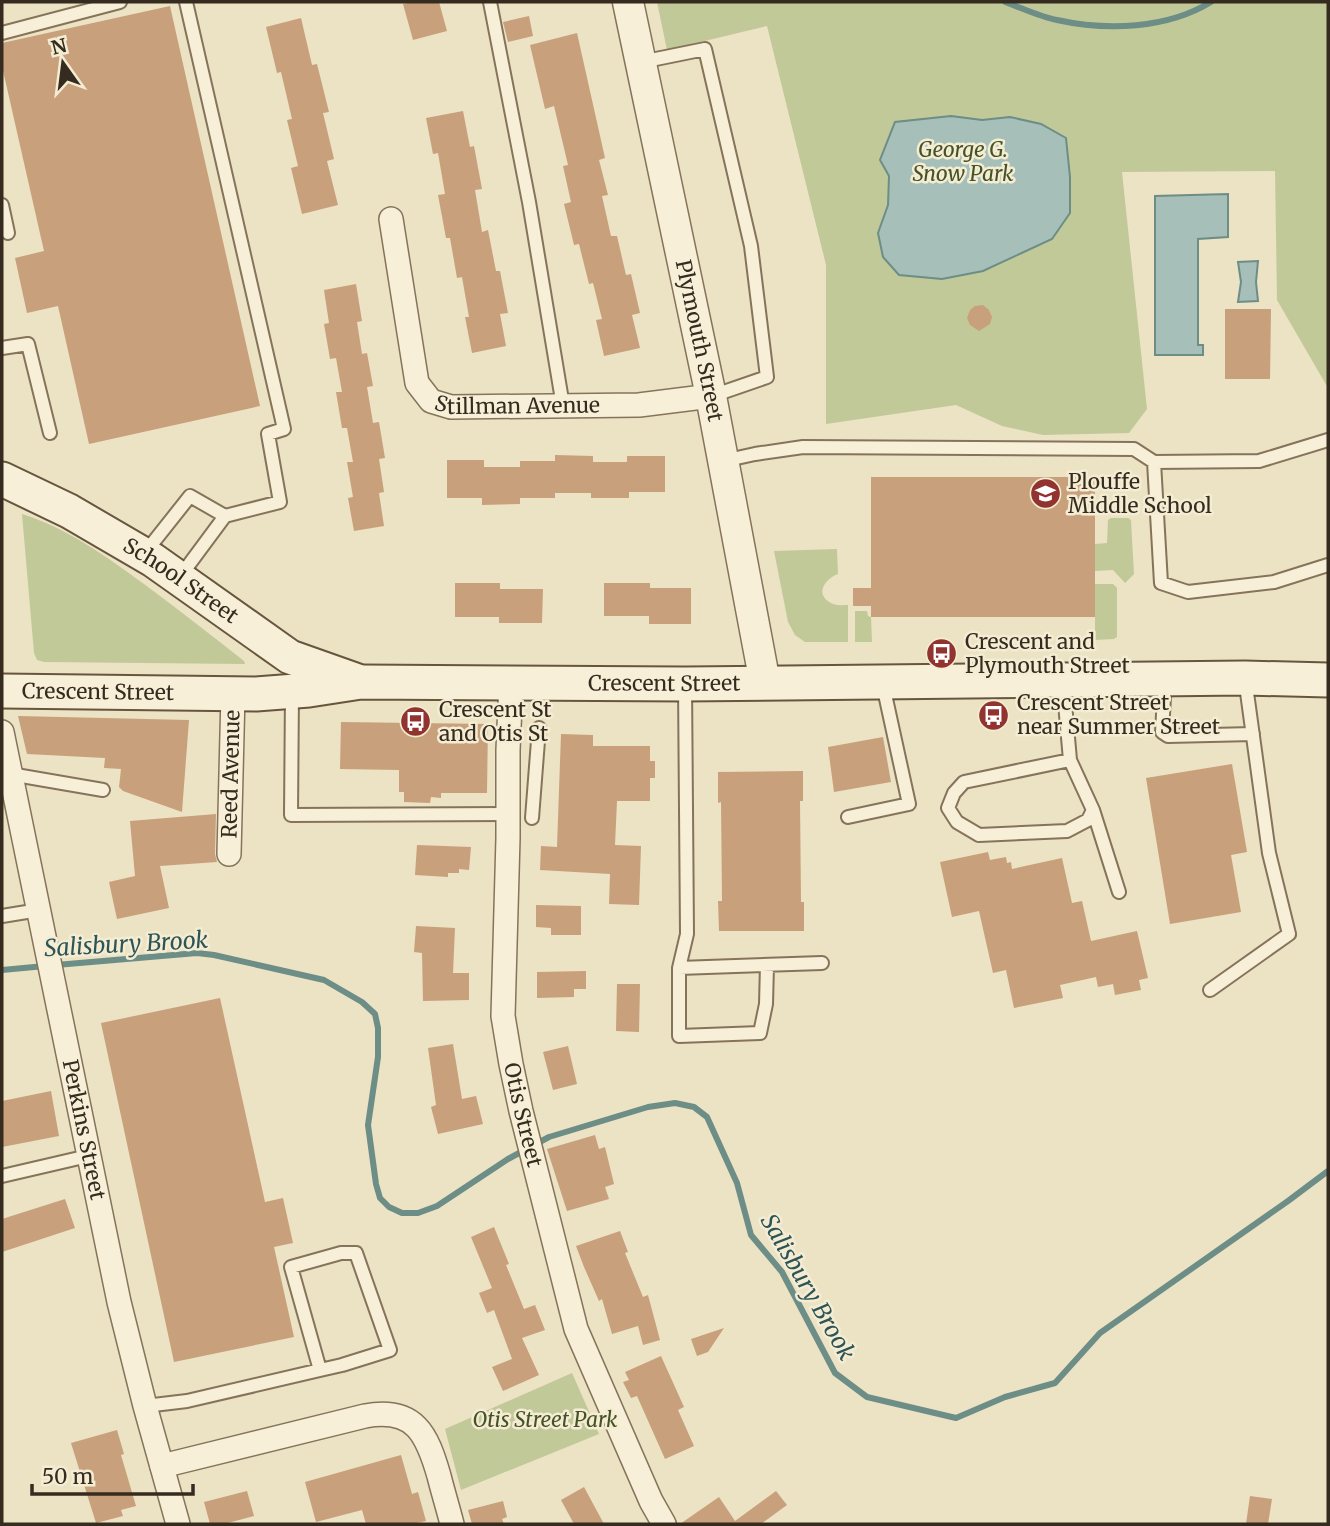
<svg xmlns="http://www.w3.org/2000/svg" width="1330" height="1526" viewBox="0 0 1330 1526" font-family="Merriweather,serif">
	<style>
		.green { fill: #c1c998 }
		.water { fill: #a6bfb9; stroke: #6d8d87; stroke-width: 2 }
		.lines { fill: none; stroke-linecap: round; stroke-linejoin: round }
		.stream { stroke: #6d8d87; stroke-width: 6 }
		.building { fill: #c8a07b }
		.service-casing { stroke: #85745b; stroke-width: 16 }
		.minor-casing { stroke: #85745b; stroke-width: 26 }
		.tertiary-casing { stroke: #85745b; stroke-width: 33 }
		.secondary-casing { stroke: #67553e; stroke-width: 37 }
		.service { stroke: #f7efd7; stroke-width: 12 }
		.minor { stroke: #f7efd7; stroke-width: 23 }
		.tertiary { stroke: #f7efd7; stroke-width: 30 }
		.secondary { stroke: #f7efd7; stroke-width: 33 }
		.labels { text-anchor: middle; stroke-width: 5; stroke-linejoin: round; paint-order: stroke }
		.park-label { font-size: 21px; font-style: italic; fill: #445226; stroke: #f4ecd3 }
		.street-label { font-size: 21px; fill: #362b1f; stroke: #f4ecd3 }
		.poi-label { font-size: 21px; fill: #362b1f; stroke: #f4ecd3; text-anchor: start }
		.water-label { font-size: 23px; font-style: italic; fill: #2e5555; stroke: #f4ecd3 }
	</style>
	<rect width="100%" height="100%" fill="#ece2c4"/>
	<path class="green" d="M657 2H1328V388L1277 300 1275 171 1122 172 1147 409 1129 433 1043 435 1002 426 956 405 826 424V265L767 26 667 50Z
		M22 514C67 528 107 557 144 584 178 609 211 635 244 661L245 664 44 662 37 660 34 653Z
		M1111 518H1128L1131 520 1134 574 1125 583 1113 570 1095 571V544L1107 543 1108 520Z
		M837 549 838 574C825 579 814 594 831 603 836 606 843 605 848 605V642H805L795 635 788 622 774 551Z
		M1095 584H1113L1117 588V637L1114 639 1095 640Z
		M855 611H867L868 616 871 617 872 642H855Z
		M572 1373 599 1434 461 1490 445 1429Z"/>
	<path class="water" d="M951 116 982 120 1010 117 1041 124 1066 138 1070 177V213L1052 239 983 271 942 279 899 275 883 257 878 233 888 205 889 176 880 160 895 122Z
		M1228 194V237L1198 239V345H1203V355H1155V196Z
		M1258 261 1256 282 1258 301 1238 302 1241 282 1238 262Z"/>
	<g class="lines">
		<path class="stream" d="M1005 2C1022 8 1040 17 1057 20 1107 31 1167 29 1211 2
			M56 965 197 953 214 955 324 980 362 1002 375 1014 378 1028V1057L368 1125 376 1184 380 1198 389 1207 402 1213H418L437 1206 508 1159 549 1137 648 1107 675 1103 694 1107 707 1117 737 1183 751 1235 782 1272 835 1373 867 1397 956 1418 1005 1397 1055 1383 1100 1333 1288 1201 1328 1171
			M2 970 45 966"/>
	</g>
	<path class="building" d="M413 2H439L447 31 413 40 403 4Z
		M170 6 260 406 89 444 58 306 27 313 15 258 44 251 2 66V43Z
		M529 16 533 36 508 42 503 22Z
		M301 18 312 65 317 64 329 112 323 113 334 159 327 161 338 205 302 214 291 168 298 166 287 120 292 119 281 72 277 73 266 27Z
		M577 33 605 158 599 160 608 195 602 196 611 236H617L626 275 631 274 640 313 632 315 640 348 604 356 596 320 602 319 593 283 589 284 579 244 574 245 564 204 571 202 563 166 568 165 554 106 545 109 530 45Z
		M463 111 470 147 474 146 482 189 475 190 482 232 488 230 496 271H500L508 313 500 314 506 346 472 353 465 317H469L462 277 457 278 450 238H446L438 195 445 194 438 153 433 154 426 118Z
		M356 284 362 321 357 322 362 354 367 353 373 386 367 387 373 423 379 422 385 458 379 459 384 492 379 493 384 526 354 531 348 498 353 497 347 462H353L347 428H342L336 392H342L336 358 330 359 324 324 329 323 324 290Z
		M983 305 989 310 992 317 990 324 979 331 970 325 967 318 970 310 975 306Z
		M1225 309H1271L1270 379H1225Z
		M555 455 593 456V462H627V456H665V492H629V498H591V493H555V498H520V504L482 505V498H447V460H484V467H520V461H555Z
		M871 477H1095V617H871V606H853V588H871Z
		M455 583H500V589H543L542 623H499V617H455Z
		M604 583H650V588H691V624H649V616H604Z
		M18 716 189 720 182 812 123 791 119 787 121 769 104 768 105 758 27 754Z
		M341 722 488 724 487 793H441V798L431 797 430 803 404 802V792H399V770L340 769Z
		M561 734 593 735V746H650V761H655V778H650V801H617L615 845 641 846 639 905 609 904 610 874 540 870 541 846 557 847Z
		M883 737 891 782 834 792 828 747Z
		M1232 764 1247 852 1231 855 1241 912 1170 924 1146 778Z
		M803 771V801H800L801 902H804V931H719L718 901H722L721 802 718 803V772Z
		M216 814 215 854 217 862 160 866 169 908 117 919 109 882 135 876 130 821Z
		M417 845 471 847 469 870 459 869V873H448V877L415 875Z
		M988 852 990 860 1006 857 1007 863 1011 862 1012 869 1062 858 1072 903 1082 901 1091 941 1137 931 1148 978 1139 980 1141 990 1115 995 1113 984 1098 987 1096 977 1060 985 1063 998 1014 1008 1006 970 993 973 979 911 952 917 940 862Z
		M536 905 581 906V935H551V928L536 927Z
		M416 926 455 928 453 973H469V1000L423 1001 422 953 414 952Z
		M586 971V989H574V997L537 998V972Z
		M617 984H640L639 1032 616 1031Z
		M220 998 265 1202 283 1198 293 1243 274 1247 294 1337 174 1362 101 1023Z
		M453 1044 462 1099 476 1096 483 1124 438 1134 431 1107 436 1105 428 1048Z
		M568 1046 577 1084 553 1090 543 1052Z
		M51 1091 59 1136 2 1147V1101Z
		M595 1135 599 1149 605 1147 614 1184 605 1187 609 1199 567 1211 547 1149Z
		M65 1199 75 1228 2 1252V1219Z
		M494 1227 509 1264 506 1265 524 1309 535 1305 545 1330 522 1338 539 1375 503 1391 492 1367 512 1359 494 1310 487 1313 479 1293 492 1288 471 1237Z
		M620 1231 628 1252 625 1253 643 1297 648 1295 660 1340 643 1345 638 1326 612 1334 602 1299 599 1301 584 1267 576 1246Z
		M724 1328 708 1352 697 1356 691 1339Z
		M661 1356 684 1407 678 1410 694 1446 665 1459 637 1396 631 1398 623 1382 629 1380 625 1372Z
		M117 1430 124 1454 121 1455 136 1506 121 1510 123 1516 96 1523 71 1443Z
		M401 1455 412 1494 418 1492 426 1521 412 1524H366L362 1510 316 1522 305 1482Z
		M584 1487 604 1524H574L561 1500Z
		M247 1491 254 1516 224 1524H210L204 1502Z
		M776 1491 787 1505 761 1524H680L719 1497 735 1521Z
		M1250 1496 1272 1499 1268 1524H1246Z
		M503 1501 507 1517 502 1519 504 1524H472L468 1510Z"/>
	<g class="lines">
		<defs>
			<path id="service" d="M490 2 529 202 563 406
				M2 33 120 2
				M641 62 705 49 751 246 767 377 712 396
				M2 205 8 233
				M2 348 28 344 50 433
				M723 461 755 454 803 447 1134 449 1154 462 1259 461 1328 440
				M1154 462 1161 583 1188 592 1274 582 1328 565
				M144 554 190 496 225 516
				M179 578 225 516 280 502 268 434 284 429 186 2
				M1165 679 1162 732 1168 736 1253 734
				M1063 681 1070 760 1093 810 1119 892
				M685 684 687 934 679 968 822 963
				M292 692 291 815 508 814
				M1070 760 964 782 954 793 948 808 957 822 979 835 1067 831 1088 820 1093 810
				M10 774 103 790
				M848 817 909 804 883 685
				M532 818 539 728
				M2 916 39 910
				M679 968V1036L760 1033 766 1004 767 965
				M1210 990 1289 934 1269 853 1245 678
				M2 1176 88 1156
				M145 1406 187 1401 320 1370 291 1267 341 1253H356L390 1350 342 1365 320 1370"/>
			<g id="minor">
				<path id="s1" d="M391 219 417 383 431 401 451 407 639 405 711 396"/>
				<path id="s2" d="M511 683 508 750V838L503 1016 511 1064 521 1111 576 1329 651 1501 664 1524"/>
				<path id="s3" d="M2 732 119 1302 145 1406 178 1524"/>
				<path id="s4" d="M229 854 233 694"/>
				<path d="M162 1466 365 1416C415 1407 427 1434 439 1476 443 1492 448 1508 452 1524"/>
			</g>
			<g id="tertiary">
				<path id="s5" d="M628 2 711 396 765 683"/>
			</g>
			<g id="secondary">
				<path id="s6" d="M2 479 69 511 153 560 290 657 355 680"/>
				<path id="s7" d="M2 691 256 694 309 690 361 682 685 684 1245 678 1328 680"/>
			</g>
		</defs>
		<use href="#service" class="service-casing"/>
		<use href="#minor" class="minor-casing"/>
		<use href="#tertiary" class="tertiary-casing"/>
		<use href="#secondary" class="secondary-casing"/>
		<use href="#service" class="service"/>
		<use href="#minor" class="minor"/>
		<use href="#tertiary" class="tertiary"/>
		<use href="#secondary" class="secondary"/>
	</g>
	<defs>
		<symbol id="school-disc" viewBox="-11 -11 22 22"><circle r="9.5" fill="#91332e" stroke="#f4ecd3"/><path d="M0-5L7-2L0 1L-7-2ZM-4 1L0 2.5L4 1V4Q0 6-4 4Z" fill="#fff"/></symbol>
		<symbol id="bus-disc" viewBox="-11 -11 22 22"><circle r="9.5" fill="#91332e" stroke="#f4ecd3"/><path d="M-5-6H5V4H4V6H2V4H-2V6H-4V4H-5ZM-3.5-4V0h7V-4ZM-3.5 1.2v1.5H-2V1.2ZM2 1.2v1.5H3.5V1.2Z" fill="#fff"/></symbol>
	</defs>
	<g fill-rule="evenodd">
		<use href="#school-disc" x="1028" y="476" width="35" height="35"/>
		<use href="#bus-disc" x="924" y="636" width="35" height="35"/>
		<use href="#bus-disc" x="976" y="698" width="35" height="35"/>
		<use href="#bus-disc" x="398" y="704" width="35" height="35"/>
	</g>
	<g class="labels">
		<g class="park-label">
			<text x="963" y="157">George G.<tspan x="963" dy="24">Snow Park</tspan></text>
			<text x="545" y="1427">Otis Street Park</text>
		</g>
		<g class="street-label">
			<text dy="7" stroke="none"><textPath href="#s5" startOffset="346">Plymouth Street</textPath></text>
			<text dy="7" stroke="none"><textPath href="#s1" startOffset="276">Stillman Avenue</textPath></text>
			<text dy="7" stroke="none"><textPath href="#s6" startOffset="206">School Street</textPath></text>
			<text dy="7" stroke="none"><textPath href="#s7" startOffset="663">Crescent Street</textPath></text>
			<text dy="7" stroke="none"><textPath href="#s7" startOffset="96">Crescent Street</textPath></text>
			<text dy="7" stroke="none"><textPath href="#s4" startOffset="80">Reed Avenue</textPath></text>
			<text dy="7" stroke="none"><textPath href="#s2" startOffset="434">Otis Street</textPath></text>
			<text dy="7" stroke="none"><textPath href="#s3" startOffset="406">Perkins Street</textPath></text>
		</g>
		<g class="poi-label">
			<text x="1068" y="489">Plouffe<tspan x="1068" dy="24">Middle School</tspan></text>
			<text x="965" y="649">Crescent and<tspan x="965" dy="24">Plymouth Street</tspan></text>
			<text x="1017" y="710">Crescent Street<tspan x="1017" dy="24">near Summer Street</tspan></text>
			<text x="439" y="717">Crescent St<tspan x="439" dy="24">and Otis St</tspan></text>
		</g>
		<g class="water-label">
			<text transform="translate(126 944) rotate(-3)" y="8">Salisbury Brook</text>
			<text transform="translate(808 1287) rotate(60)" y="8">Salisbury Brook</text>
		</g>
	</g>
	<rect width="1330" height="1526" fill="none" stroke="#362b1f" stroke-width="7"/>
	<g transform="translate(63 63) rotate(346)" stroke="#f4ecd3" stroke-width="5" paint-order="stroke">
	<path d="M0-5L12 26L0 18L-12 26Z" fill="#362b1f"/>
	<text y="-10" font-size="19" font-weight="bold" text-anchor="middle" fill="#362b1f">N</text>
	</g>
	<path d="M32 1484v10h161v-10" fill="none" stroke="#362b1f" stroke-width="3.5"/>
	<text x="42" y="1484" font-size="21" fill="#362b1f" stroke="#f4ecd3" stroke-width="5" paint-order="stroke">50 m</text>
</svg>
